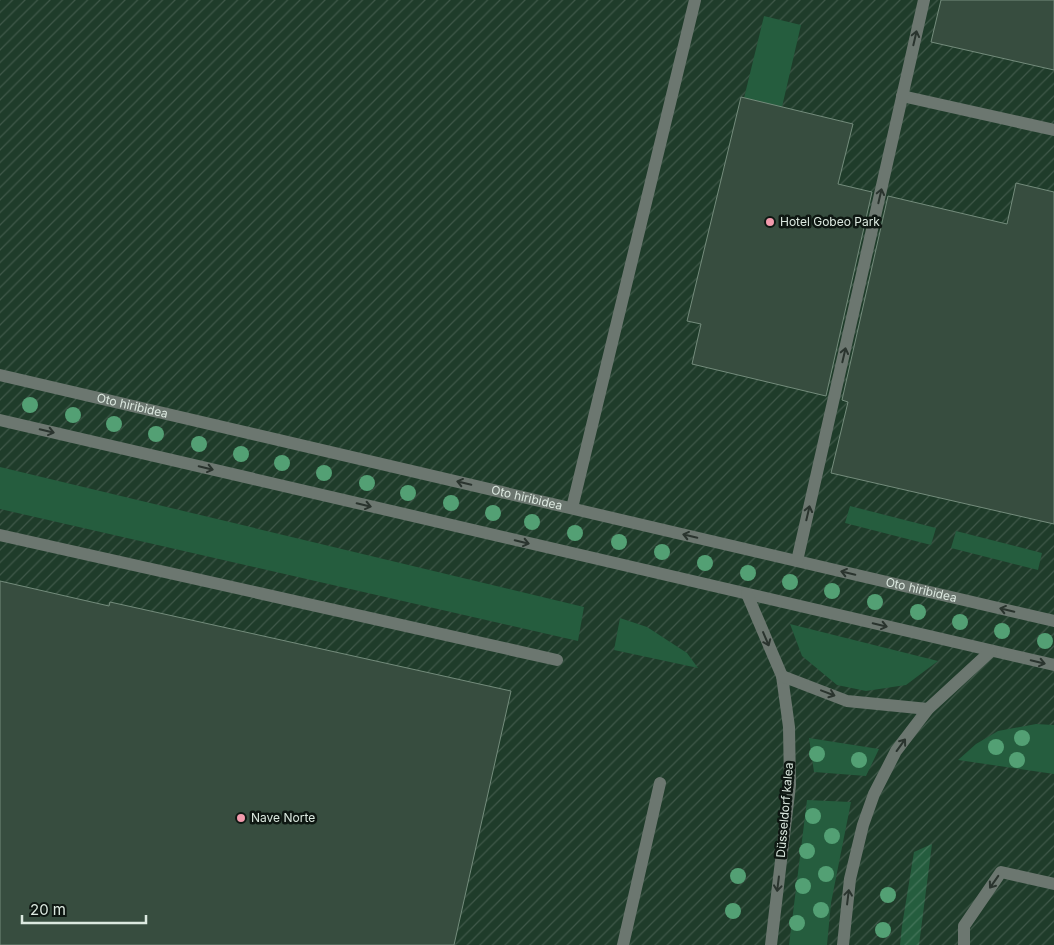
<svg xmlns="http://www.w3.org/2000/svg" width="1054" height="945" viewBox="0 0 1054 945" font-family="Inter,sans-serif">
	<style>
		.industrial { fill: url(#industrial-furrows) }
		.grass { fill: #255d3e }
		.garden { fill: url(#garden-furrows) }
		.building { fill: #374d3f; stroke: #748c7c }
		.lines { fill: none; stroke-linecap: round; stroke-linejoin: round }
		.minor { stroke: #6c7770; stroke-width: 12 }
		.tree { fill: #53a074 }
		.oneway { stroke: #2a342e }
		.poi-dot { fill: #f29aac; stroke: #0e1712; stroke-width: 2 }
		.labels { text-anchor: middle; stroke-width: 5; stroke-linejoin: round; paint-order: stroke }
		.poi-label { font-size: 12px; fill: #dce9e0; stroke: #0e1712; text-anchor: start }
		.street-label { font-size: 12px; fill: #dce9e0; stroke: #0e1712 }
	</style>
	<defs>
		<pattern id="industrial-furrows" width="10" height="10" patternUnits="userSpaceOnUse" patternTransform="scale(1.25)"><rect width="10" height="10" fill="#1f3c2a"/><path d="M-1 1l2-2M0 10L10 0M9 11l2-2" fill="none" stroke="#3f5849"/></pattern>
		<pattern id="garden-furrows" width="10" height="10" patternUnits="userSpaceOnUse" patternTransform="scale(1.25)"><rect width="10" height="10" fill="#255d3e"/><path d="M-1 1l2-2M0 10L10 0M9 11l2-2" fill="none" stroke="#44745a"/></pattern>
	</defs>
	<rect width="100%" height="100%" fill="#1d3225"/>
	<path class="industrial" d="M0 0H1054V945H0Z"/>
	<path class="grass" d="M764 16 801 25 782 107 744 98Z
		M0 467 584 607 578 641 0 509Z
		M850 506 936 528 931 545 845 523Z
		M956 531 1042 553 1038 570 951 548Z
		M620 618 647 627 687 653 698 668 614 650Z
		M790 624 938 661 906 685 866 691 837 685 802 656Z
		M1036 724 1054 725V774L958 760 976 744 998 731Z
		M809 738 879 749 866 776 814 772Z
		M807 800 851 802 831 903 827 945H789Z"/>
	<path class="garden" d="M932 844 919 945H900L902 926 914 852Z"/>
	<path class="building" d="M941 0H1054V70L931 42Z
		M741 97 853 124 838 184 872 192 826 396 692 364 701 324 687 321Z
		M1016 183 1054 192V524L831 473 848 402 842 400 888 196 1007 224Z
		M0 581 109 606 110 602 511 691 454 945H0Z"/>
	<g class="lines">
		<g class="minor">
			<path d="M902 96 1054 130"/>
			<path id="s1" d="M0 375 1054 621"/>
			<path d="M0 420 1054 665"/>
			<path d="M572 508 695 0"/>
			<path d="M0 535 557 660"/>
			<path d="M797 561 924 0"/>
			<path d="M747 594 782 676 789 727 790 785 771 945"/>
			<path d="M782 676 847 701 928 709"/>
			<path d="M623 945 660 783"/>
			<path d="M843 945 850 879 863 825 874 794 896 751 928 709 991 651"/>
			<path d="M964 945V926L1001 872 1054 884"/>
		</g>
	</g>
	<g class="tree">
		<circle cx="30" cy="405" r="8"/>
		<circle cx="73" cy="415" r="8"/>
		<circle cx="114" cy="424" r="8"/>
		<circle cx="156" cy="434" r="8"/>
		<circle cx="199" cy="444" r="8"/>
		<circle cx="241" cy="454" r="8"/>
		<circle cx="282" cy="463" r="8"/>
		<circle cx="324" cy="473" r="8"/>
		<circle cx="367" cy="483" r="8"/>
		<circle cx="408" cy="493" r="8"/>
		<circle cx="451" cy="503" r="8"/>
		<circle cx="493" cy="513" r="8"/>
		<circle cx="532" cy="522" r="8"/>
		<circle cx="575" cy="533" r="8"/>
		<circle cx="619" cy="542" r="8"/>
		<circle cx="662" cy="552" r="8"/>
		<circle cx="705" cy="563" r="8"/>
		<circle cx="748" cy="573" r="8"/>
		<circle cx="790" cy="582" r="8"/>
		<circle cx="832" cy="591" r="8"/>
		<circle cx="875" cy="602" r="8"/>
		<circle cx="918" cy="612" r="8"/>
		<circle cx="960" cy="622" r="8"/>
		<circle cx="1002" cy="631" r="8"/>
		<circle cx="1045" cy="641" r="8"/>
		<circle cx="1022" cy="738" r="8"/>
		<circle cx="996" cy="747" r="8"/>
		<circle cx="817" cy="754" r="8"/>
		<circle cx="859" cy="760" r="8"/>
		<circle cx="1017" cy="760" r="8"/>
		<circle cx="813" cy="816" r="8"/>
		<circle cx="832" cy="836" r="8"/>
		<circle cx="807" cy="851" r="8"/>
		<circle cx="826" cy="874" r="8"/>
		<circle cx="738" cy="876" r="8"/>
		<circle cx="803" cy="886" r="8"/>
		<circle cx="888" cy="895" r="8"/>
		<circle cx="821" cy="910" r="8"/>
		<circle cx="733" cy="911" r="8"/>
		<circle cx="797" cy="923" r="8"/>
		<circle cx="883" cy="930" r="8"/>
	</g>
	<defs><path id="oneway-shaft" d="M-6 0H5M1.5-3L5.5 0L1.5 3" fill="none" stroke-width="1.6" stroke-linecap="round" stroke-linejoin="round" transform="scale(1.25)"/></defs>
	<g class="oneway">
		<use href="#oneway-shaft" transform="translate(915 38) rotate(-77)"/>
		<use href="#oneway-shaft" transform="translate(880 196) rotate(-77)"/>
		<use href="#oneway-shaft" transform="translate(844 355) rotate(-77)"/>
		<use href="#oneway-shaft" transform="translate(47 431) rotate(13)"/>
		<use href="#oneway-shaft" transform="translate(206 468) rotate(13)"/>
		<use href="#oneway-shaft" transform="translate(464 483) rotate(-167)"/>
		<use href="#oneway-shaft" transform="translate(364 505) rotate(13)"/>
		<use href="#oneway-shaft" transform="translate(808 513) rotate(-77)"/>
		<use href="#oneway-shaft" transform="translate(690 536) rotate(-167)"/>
		<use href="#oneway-shaft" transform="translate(522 542) rotate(13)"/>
		<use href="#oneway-shaft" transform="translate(848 573) rotate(-167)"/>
		<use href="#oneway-shaft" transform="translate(1007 610) rotate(-167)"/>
		<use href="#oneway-shaft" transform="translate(880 625) rotate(13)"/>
		<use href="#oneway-shaft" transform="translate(766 639) rotate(67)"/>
		<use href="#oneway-shaft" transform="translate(1038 662) rotate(13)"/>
		<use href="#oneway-shaft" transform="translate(828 693) rotate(21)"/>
		<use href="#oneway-shaft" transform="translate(901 745) rotate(-54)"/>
		<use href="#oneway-shaft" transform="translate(994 882) rotate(125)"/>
		<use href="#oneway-shaft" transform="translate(778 884) rotate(97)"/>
		<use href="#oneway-shaft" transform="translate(848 897) rotate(-83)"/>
	</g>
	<g class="poi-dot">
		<circle cx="770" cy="222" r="5"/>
		<circle cx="241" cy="818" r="5"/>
	</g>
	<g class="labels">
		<g class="poi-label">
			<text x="780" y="226">Hotel Gobeo Park</text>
			<text x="251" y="822">Nave Norte</text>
		</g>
		<g class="street-label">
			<text dy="4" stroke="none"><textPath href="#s1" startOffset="136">Oto hiribidea</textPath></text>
			<text dy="4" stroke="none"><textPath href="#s1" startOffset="541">Oto hiribidea</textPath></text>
			<text dy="4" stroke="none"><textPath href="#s1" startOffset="946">Oto hiribidea</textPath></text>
			<text transform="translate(785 810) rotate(-85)" y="4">Düsseldorf kalea</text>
		</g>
	</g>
	<path d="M22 915v8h124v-8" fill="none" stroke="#dce9e0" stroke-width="2.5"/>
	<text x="30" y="915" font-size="15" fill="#dce9e0" stroke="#0e1712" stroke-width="4" paint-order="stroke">20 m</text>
</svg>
